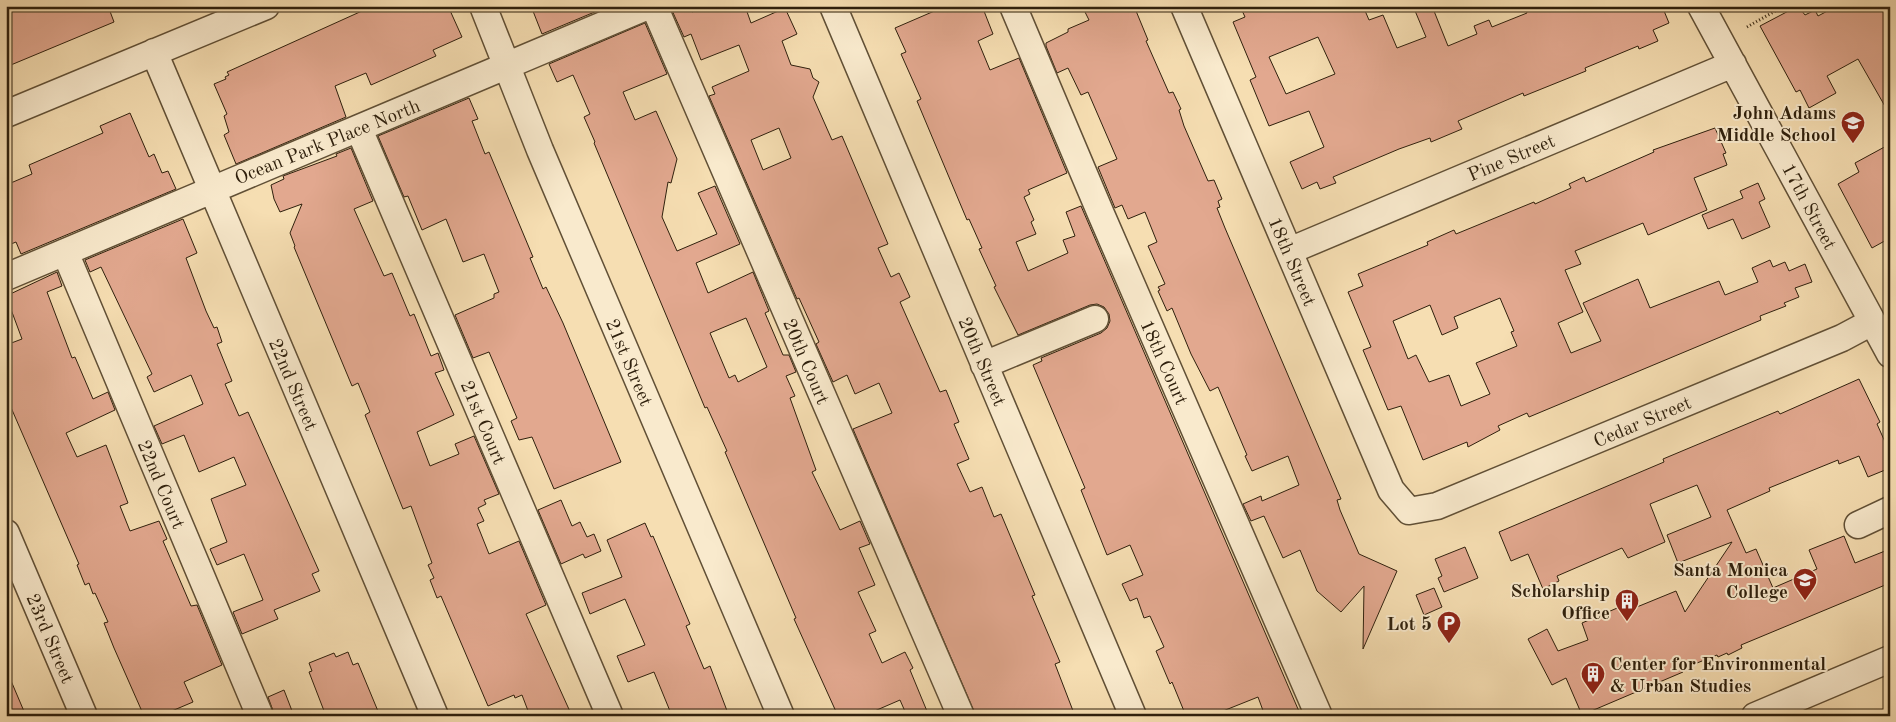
<svg xmlns="http://www.w3.org/2000/svg" width="1896" height="722" viewBox="0 0 1896 722" font-family="'Old Standard TT',serif">
	<style>
		.building { fill: #e2a88f; stroke: #2f200d; fill-rule: evenodd }
		.lines { fill: none; stroke-linecap: round; stroke-linejoin: round }
		.minor-casing { stroke: #615036; stroke-width: 29 }
		.path { stroke: #2f200d; stroke-width: 3; stroke-dasharray: 1 2.5; stroke-linecap: butt }
		.minor { stroke: #f9eacd; stroke-width: 26 }
		.labels { text-anchor: middle; stroke-width: 4; stroke-linejoin: round; paint-order: stroke }
		.poi-label { font-size: 19px; font-weight: bold; fill: #2f200d; stroke: #f9eacd; text-anchor: end }
		.street-label { font-size: 19px; fill: #2f200d; stroke: #f9eacd }
	</style>
	<rect width="100%" height="100%" fill="#f6deb2"/>
	<filter id="stains"><feTurbulence type="fractalNoise" baseFrequency=".004" numOctaves="4"/><feColorMatrix values="0 0 0 0 .2 0 0 0 0 .09 0 0 0 0 .02 0 0 0 .5 -.17"/></filter>
	<radialGradient id="worn" r=".72"><stop offset=".6" stop-color="#630" stop-opacity="0"/><stop offset="1" stop-color="#630" stop-opacity=".3"/></radialGradient>
	<path class="building" d="M6 6H108L114 22 6 67Z
		M373 6H448L462 37 433 50 436 56 371 85 366 73 335 86 346 117 236 164 224 135 229 132 224 116 227 114 214 84 226 79 225 77 229 75 227 72Z
		M531 6H609L542 34Z
		M670 6H689L692 12 703 6H745L751 23 785 8 797 34 782 41 791 65 810 69 813 78 819 82 813 97 832 140 842 136 888 244 878 248 891 277 899 273 910 297 900 302 940 392 946 390 959 422 954 424 969 459 957 464 970 492 982 487 994 517 1001 514 1035 595 1032 596 1060 662 1055 664 1075 716H976L853 429 892 413 879 383 855 394 847 375 833 382 816 344 819 342 799 298 797 299 709 96 715 94 712 87 749 71 739 45 701 60 691 34 684 37ZM779 128 791 158 763 170 751 140Z
		M946 6H982L993 34 978 41 990 70 1019 58 1067 173 1028 190 1030 194 1024 197 1034 220 1031 222 1036 234 1016 242 1028 271 1068 253 1063 240 1075 236 1066 212 1081 206 1301 716H1265L1258 697 1223 711 1225 716H1186L1172 682 1170 684 1156 651 1164 647 1150 616 1144 618 1137 598 1130 601 1122 584 1143 575 1130 545 1107 555 1081 490 1085 488 1033 365 1042 361 1041 358 1101 333 1107 328 1110 321 1109 314 1104 307 1097 304 1090 305 1018 335 994 287 996 286 979 249 982 248 969 219 967 220 917 101 921 99 901 54 906 52 895 28Z
		M1082 6H1134L1148 40 1146 41 1169 93 1173 92 1181 109 1179 110 1184 126 1208 181 1214 180 1222 199 1218 201 1220 207 1217 208 1225 228 1341 499 1337 500 1340 510 1359 554 1397 571 1363 649 1364 586 1341 612 1317 591 1300 550 1283 558 1264 516 1251 521 1243 504 1261 496 1262 501 1299 485 1288 456 1252 471 1245 456 1247 455 1218 387 1210 391 1191 354 1172 308 1167 311 1158 291 1160 290 1158 287 1165 284 1148 246 1157 242 1145 212 1128 219 1122 205 1115 208 1098 167 1117 159 1088 92 1081 95 1068 68 1057 73 1046 46V43L1068 32V29L1089 20Z
		M1240 6H1363L1369 20 1383 15 1397 48 1426 37 1413 6H1432L1448 46 1477 34 1474 26 1489 20 1492 27 1527 13 1524 6H1662L1669 23 1653 30 1658 41 1639 49 1638 46 1585 68 1586 71 1524 96 1523 93 1458 121 1462 129 1431 142 1430 138 1399 149 1333 177 1336 183 1320 189 1317 182 1302 189 1290 162 1324 147 1309 111 1269 126 1250 80 1256 77 1233 22 1245 17ZM1318 37 1335 74 1286 94 1269 57Z
		M1798 6 1805 15 1815 10 1818 16 1837 6H1885L1890 15V115L1858 59 1827 76 1836 93 1809 108 1800 90 1796 92 1760 26Z
		M645 23 667 74 623 92 635 120 656 111 677 159 671 183 668 182 662 217 677 251 717 234 698 193 715 186 740 244 696 263 708 293 753 272 769 311 765 313 783 355H789L796 372 786 376 795 396 790 398 816 470 812 472 840 530 860 521 870 544 859 548 875 585 858 592 876 631 869 634 882 663 905 652 913 668 910 670 929 716H907L900 700 863 716H838L794 619 796 618 725 452 727 451 707 407 705 408 594 143 595 142 584 117 590 114 573 75 557 82 549 64ZM746 318 767 367 738 382 735 375 729 378 710 333Z
		M469 98 478 119 472 121 485 154 489 152 533 257 530 258 543 289 546 287 563 323 621 462 554 489 532 437 519 440 511 421 517 418 489 352 473 358 455 315 494 298V294L499 292 484 254 463 262 446 219 422 230 408 196 404 197 378 136Z
		M130 113 149 157 154 154 162 173 168 171 176 189 21 254 16 242 6 246V185L32 174 29 165 103 133 100 126Z
		M1715 128 1726 153 1723 154 1727 165 1694 178 1707 210 1648 235 1643 223 1575 251 1581 264 1565 270 1583 312 1558 323 1571 353 1601 341 1583 303 1638 279 1650 308 1719 281 1725 295 1758 282 1752 268 1770 260 1773 267 1785 262 1789 271 1805 264 1812 282 1795 288 1799 297 1784 303 1786 306 1760 316 1761 320 1529 417 1527 413 1498 426 1500 430 1468 447 1467 442 1423 460 1401 406 1388 410 1363 350 1371 347 1348 292 1363 286 1358 274 1428 245 1427 242 1454 230 1456 234 1534 202 1535 204 1571 188 1569 184 1584 177 1586 182 1654 152 1653 150ZM1500 298 1514 331 1511 332 1517 346 1476 363 1490 394 1461 406 1449 375 1429 382 1416 355 1408 359 1393 321 1430 305 1442 335 1458 328 1454 317Z
		M1890 144V238L1872 248 1838 184 1859 172 1855 163Z
		M351 148 373 201 354 209 384 276 392 273 410 316 414 314 431 356 438 353 444 370 435 373 454 415 417 432 430 466 459 454 455 444 474 436 499 494 484 500 486 504 478 508 484 521 477 524 489 554 519 541 546 605 526 614 572 716H530L522 695 515 698 514 695 488 706 441 596 437 598 430 580 434 578 428 565 432 563 411 506 403 509 365 415 370 412 358 383 352 386 294 247 295 246 290 233 302 204 280 212 274 199 271 185 284 179 283 176 337 156 336 154Z
		M1758 183 1765 199 1759 202 1770 227 1742 239 1733 219 1708 229 1702 215 1743 198 1740 191Z
		M183 219 197 253 186 258 206 311 214 328 217 327 222 342 217 344 232 381 225 384 239 416 248 412 319 571 312 574 320 591 274 610 278 619 242 634 233 612 263 600 244 554 217 565 210 549 227 542 211 499 246 485 234 457 199 472 184 435 162 444 154 426 203 404 191 375 154 392 147 377 152 374 101 267 90 272 85 260Z
		M57 272 62 286 47 292 72 358 75 357 93 399 108 392 115 410 66 433 77 457 106 445 128 503 120 506 130 531 159 521 167 539 163 541 191 606 197 605 222 665 184 682 193 702 160 716H144L114 648 104 623 108 622 95 593 93 594 89 583 85 585 77 565 79 564 6 396V345L22 339 6 296Z
		M1859 379 1880 422 1877 424 1890 453V468L1868 477 1859 456 1839 464 1838 460 1769 488 1770 491 1727 510 1746 553 1756 549 1773 588 1817 569 1809 550 1844 536 1855 563 1890 549V583L1741 645 1742 648 1728 655 1727 653 1718 657 1717 655 1682 669 1683 672 1582 715 1566 678 1552 685 1528 639 1547 629 1558 651 1588 640 1582 623 1629 603 1632 609 1676 591 1685 612 1732 542 1678 563 1667 535 1711 517 1697 485 1650 504 1665 542 1628 558 1622 548 1557 576 1559 581 1543 589 1528 554 1511 561 1499 532 1664 462 1663 459 1694 446 1778 411 1780 414Z
		M561 500 572 526 580 522 587 537 594 534 601 551 585 558 583 554 561 564 538 510Z
		M645 523 651 537 653 536 690 624 686 626 704 669 710 666 729 716H672L654 672 628 682 617 656 645 645 625 599 590 614 582 593 622 577 607 540Z
		M1465 547 1478 578 1444 592 1438 578 1442 576 1435 559Z
		M1434 588 1442 607 1424 615 1416 595Z
		M348 652 353 665 358 663 380 716H326L309 672 312 671 309 663 334 653 336 657Z
		M6 669 26 716H6Z
		M284 690 294 716H275L268 697Z"/>
	<g class="lines">
		<defs>
			<path id="minor" d="M483 6 540 150 781 716
				M654 6 961 716
				M833 6 1133 716
				M1013 6 1101 214 1319 716
				M1184 6 1391 490 1409 511 1437 506 1842 338 1872 322
				M1701 6 1890 354
				M154 52 435 716
				M6 114 266 6
				M359 129 610 716
				M1289 251 1733 64
				M65 252 260 716
				M6 277 648 6
				M984 365 1095 319
				M1858 525 1890 510
				M6 533 84 716
				M1755 716 1890 659"/>
		</defs>
		<use href="#minor" class="minor-casing"/>
		<path class="path" d="M1805 6 1807 8 1811 6
			M1747 27 1784 6"/>
		<use href="#minor" class="minor"/>
	</g>
	<defs>
		<symbol id="school-pin" viewBox="-11 -11 22 30"><path d="M0 17L-7.5 6A9.5 9.5 0 1 1 7.5 6Z" fill="#8f2418" stroke="#f9eacd"/><path d="M0-5L7-2L0 1L-7-2ZM-4 1L0 2.5L4 1V4Q0 6-4 4Z" fill="#fff"/></symbol>
		<symbol id="university-pin" viewBox="-11 -11 22 30"><path d="M0 17L-7.5 6A9.5 9.5 0 1 1 7.5 6Z" fill="#8f2418" stroke="#f9eacd"/><path d="M0-5L7-2L0 1L-7-2ZM-4 1L0 2.5L4 1V4Q0 6-4 4Z" fill="#fff"/></symbol>
		<symbol id="building-pin" viewBox="-11 -11 22 30"><path d="M0 17L-7.5 6A9.5 9.5 0 1 1 7.5 6Z" fill="#8f2418" stroke="#f9eacd"/><path d="M-4-6H4V6H1V3H-1V6H-4ZM-2.5-4.3h1.7v1.8h-1.7ZM.8-4.3h1.7v1.8H.8ZM-2.5-1h1.7V.8h-1.7ZM.8-1h1.7V.8H.8Z" fill="#fff"/></symbol>
		<symbol id="parking-pin" viewBox="-11 -11 22 30"><path d="M0 17L-7.5 6A9.5 9.5 0 1 1 7.5 6Z" fill="#8f2418" stroke="#f9eacd"/><path d="M-3.5-5.5H1a3.5 3.5 0 0 1 0 7H-1V5.5H-3.5ZM-1-3.4V-.6H.8a1.4 1.4 0 0 0 0-2.8Z" fill="#fff"/></symbol>
	</defs>
	<g fill-rule="evenodd">
		<use href="#school-pin" x="1839" y="109" width="28" height="38"/>
		<use href="#university-pin" x="1791" y="566" width="28" height="38"/>
		<use href="#building-pin" x="1613" y="587" width="28" height="38"/>
		<use href="#parking-pin" x="1435" y="609" width="28" height="38"/>
		<use href="#building-pin" x="1579" y="660" width="28" height="38"/>
	</g>
	<g class="labels">
		<g class="poi-label">
			<text x="1836" y="119">John Adams<tspan x="1836" dy="22">Middle School</tspan></text>
			<text x="1788" y="576">Santa Monica<tspan x="1788" dy="22">College</tspan></text>
			<text x="1610" y="597">Scholarship<tspan x="1610" dy="22">Office</tspan></text>
			<text x="1432" y="630">Lot 5</text>
			<text x="1610" y="670" text-anchor="start">Center for Environmental<tspan x="1610" dy="22">&amp; Urban Studies</tspan></text>
		</g>
		<g class="street-label">
			<text transform="translate(327 141) rotate(-22)" y="7">Ocean Park Place North</text>
			<text transform="translate(1511 157) rotate(-23)" y="7">Pine Street</text>
			<text transform="translate(1810 206) rotate(62)" y="7">17th Street</text>
			<text transform="translate(1293 261) rotate(67)" y="7">18th Street</text>
			<text transform="translate(807 361) rotate(67)" y="7">20th Court</text>
			<text transform="translate(983 361) rotate(67)" y="7">20th Street</text>
			<text transform="translate(630 362) rotate(67)" y="7">21st Street</text>
			<text transform="translate(1165 362) rotate(66)" y="7">18th Court</text>
			<text transform="translate(294 384) rotate(67)" y="7">22nd Street</text>
			<text transform="translate(1642 421) rotate(-23)" y="7">Cedar Street</text>
			<text transform="translate(484 422) rotate(67)" y="7">21st Court</text>
			<text transform="translate(162 484) rotate(67)" y="7">22nd Court</text>
			<text transform="translate(51 638) rotate(67)" y="7">23rd Street</text>
		</g>
	</g>
	<rect width="1896" height="722" fill="none" stroke="#f6deb2" stroke-width="25"/>
	<rect x="8" y="8" width="1881" height="707" fill="none" stroke="#2f200d" stroke-width="2.5"/>
	<rect x="12" y="12" width="1871" height="697" fill="none" stroke="#2f200d"/>
	<rect width="100%" height="100%" filter="url(#stains)"/>
	<rect width="100%" height="100%" fill="url(#worn)"/>
</svg>
